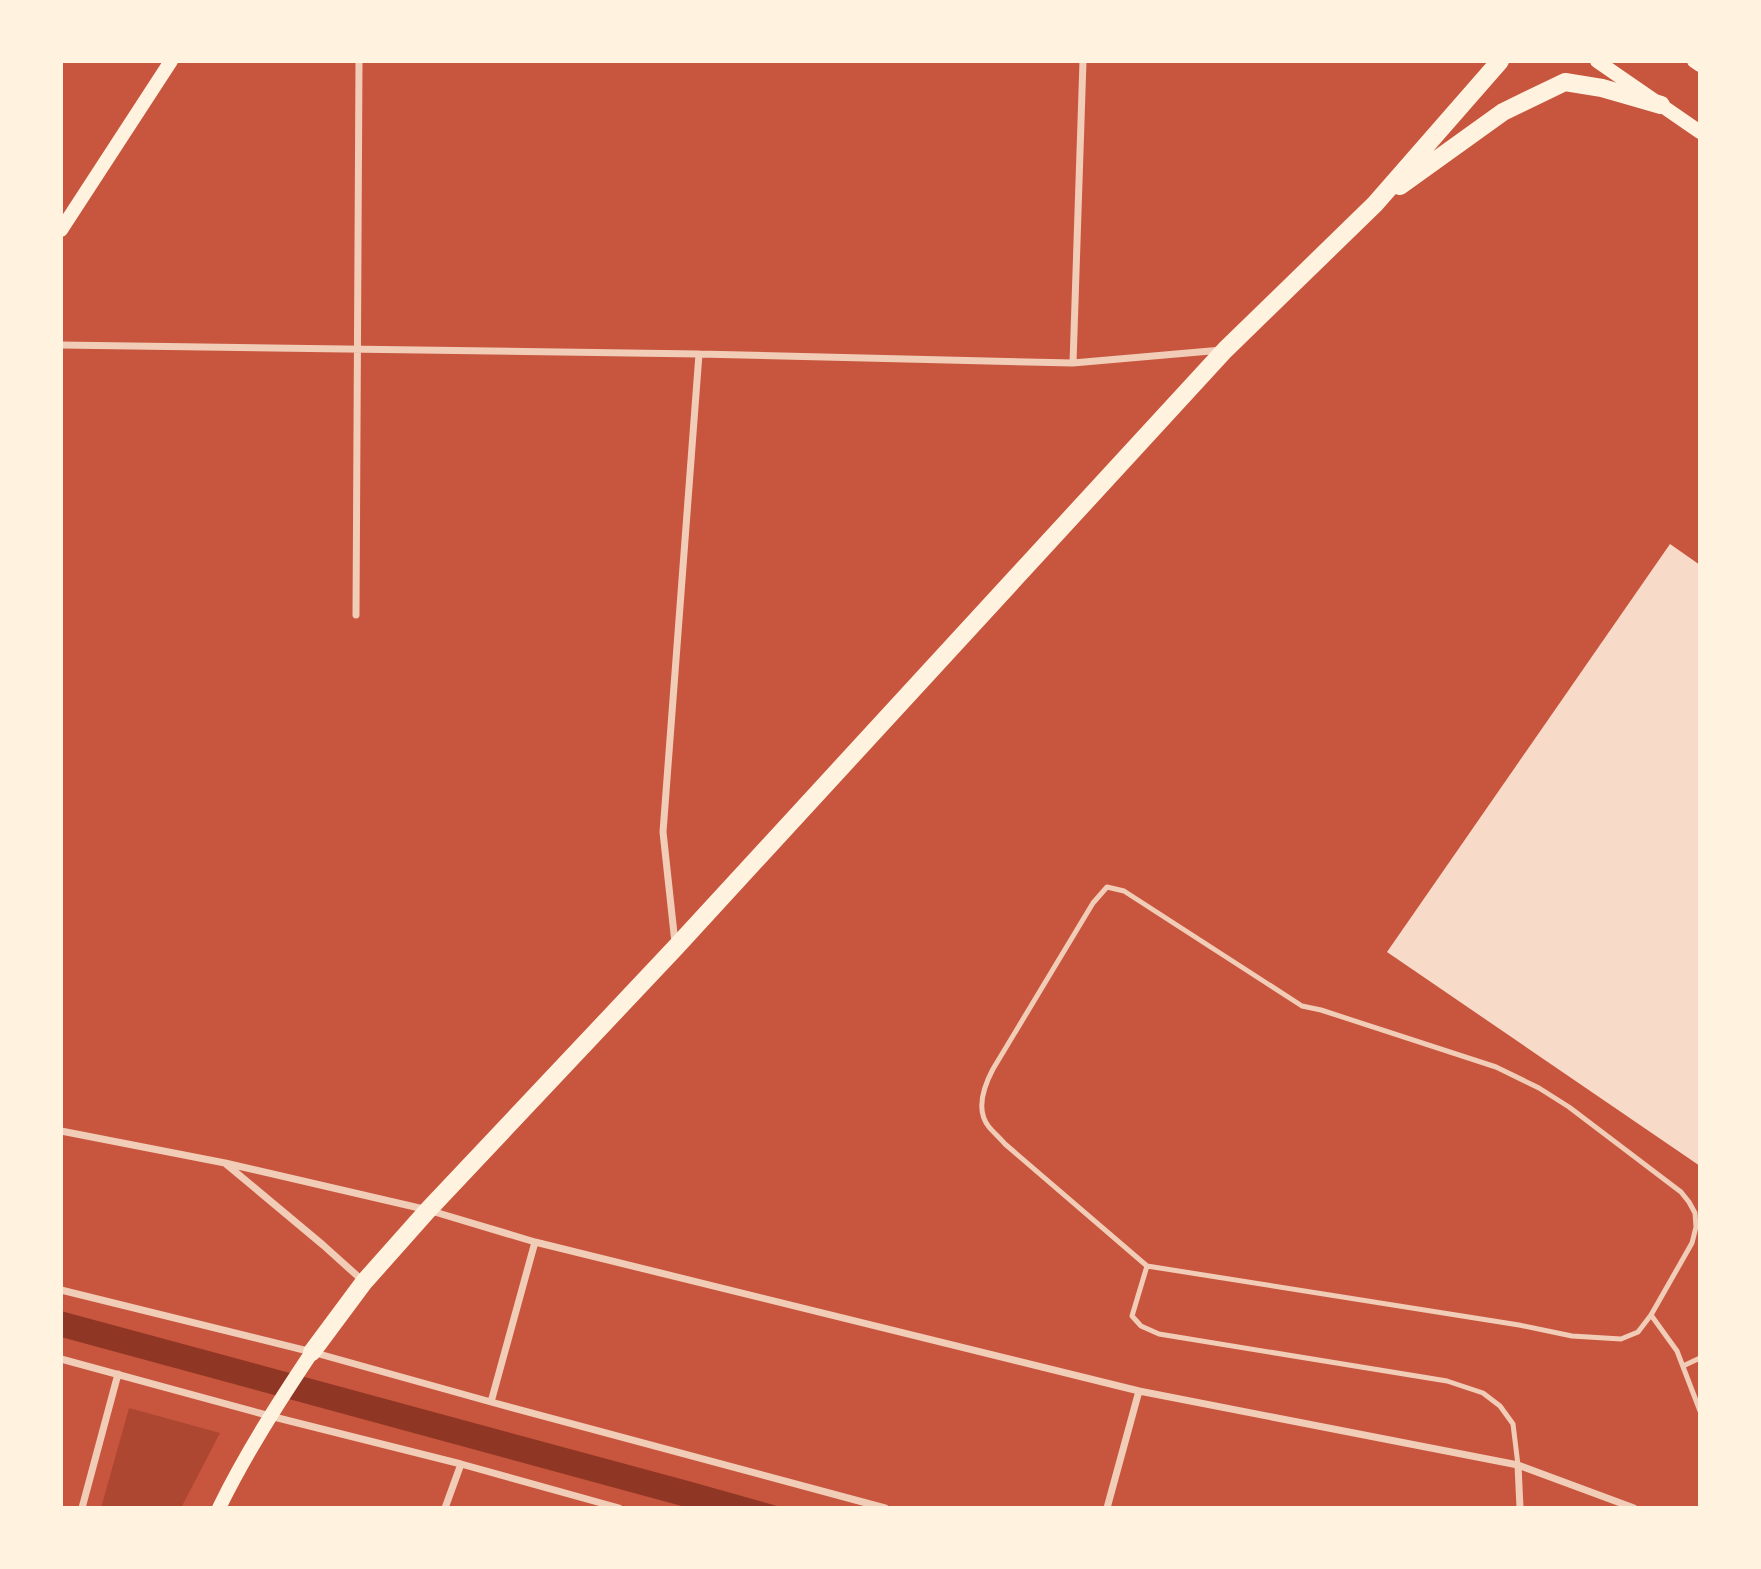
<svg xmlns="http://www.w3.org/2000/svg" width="1761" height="1569" viewBox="0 0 1761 1569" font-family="'Public Sans',sans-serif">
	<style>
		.green { fill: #ae4732 }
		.water { fill: #8f3625 }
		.building { fill: #f7dbc8 }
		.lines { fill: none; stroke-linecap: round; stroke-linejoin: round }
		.service { stroke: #f1ccb7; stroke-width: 5 }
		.minor { stroke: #f1ccb7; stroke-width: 7 }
		.secondary { stroke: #fff3e0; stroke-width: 14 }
		.primary { stroke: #fff3e0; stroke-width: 18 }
	</style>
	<rect width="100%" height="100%" fill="#c8553d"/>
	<path class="green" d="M129 1408 220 1433 181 1508H101Z"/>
	<path class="water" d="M61 1311 692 1482 784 1508H689L61 1337Z"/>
	<path class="building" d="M1670 544 1700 565V1166L1387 952Z"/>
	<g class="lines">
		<path class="service" d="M1107 887 1124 891 1302 1006 1321 1010 1496 1067 1539 1088 1569 1107 1681 1192 1689 1202 1695 1213 1696 1227 1692 1243 1651 1315 1638 1332 1621 1339 1572 1336 1519 1325 1147 1266 1005 1144C1000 1138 994 1133 989 1127 975 1110 984 1086 993 1069L1093 903Z
			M1147 1266 1132 1316 1141 1326 1159 1334 1447 1381 1483 1393 1500 1406 1513 1424 1518 1465
			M1651 1315 1677 1351 1700 1411
			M1683 1366 1700 1358"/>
		<path class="minor" d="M61 345 699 354 1073 363 1222 350
			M1073 363 1083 61
			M356 615 359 61
			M675 943 663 832 699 354
			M61 1131 225 1163 428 1210 535 1242 1139 1391 1518 1465 1634 1508
			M226 1164 323 1245 363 1281
			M61 1290 312 1352 491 1402 885 1508
			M61 1359 270 1416 461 1464 619 1508
			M491 1402 535 1242
			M1518 1465 1520 1508
			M82 1508 118 1374
			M445 1508 461 1464
			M1107 1508 1139 1391"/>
		<path class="secondary" d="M1597 61 1700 132
			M1694 61 1700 65
			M61 230 171 61
			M219 1508C246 1453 278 1403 312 1352"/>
		<path class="primary" d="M1400 186 1503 112 1565 82 1602 88 1661 105
			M312 1352 364 1282 428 1210 676 947 1225 350 1375 204 1500 61"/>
	</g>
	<rect width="1761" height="1569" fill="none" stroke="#fff3e0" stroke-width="126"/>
</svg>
